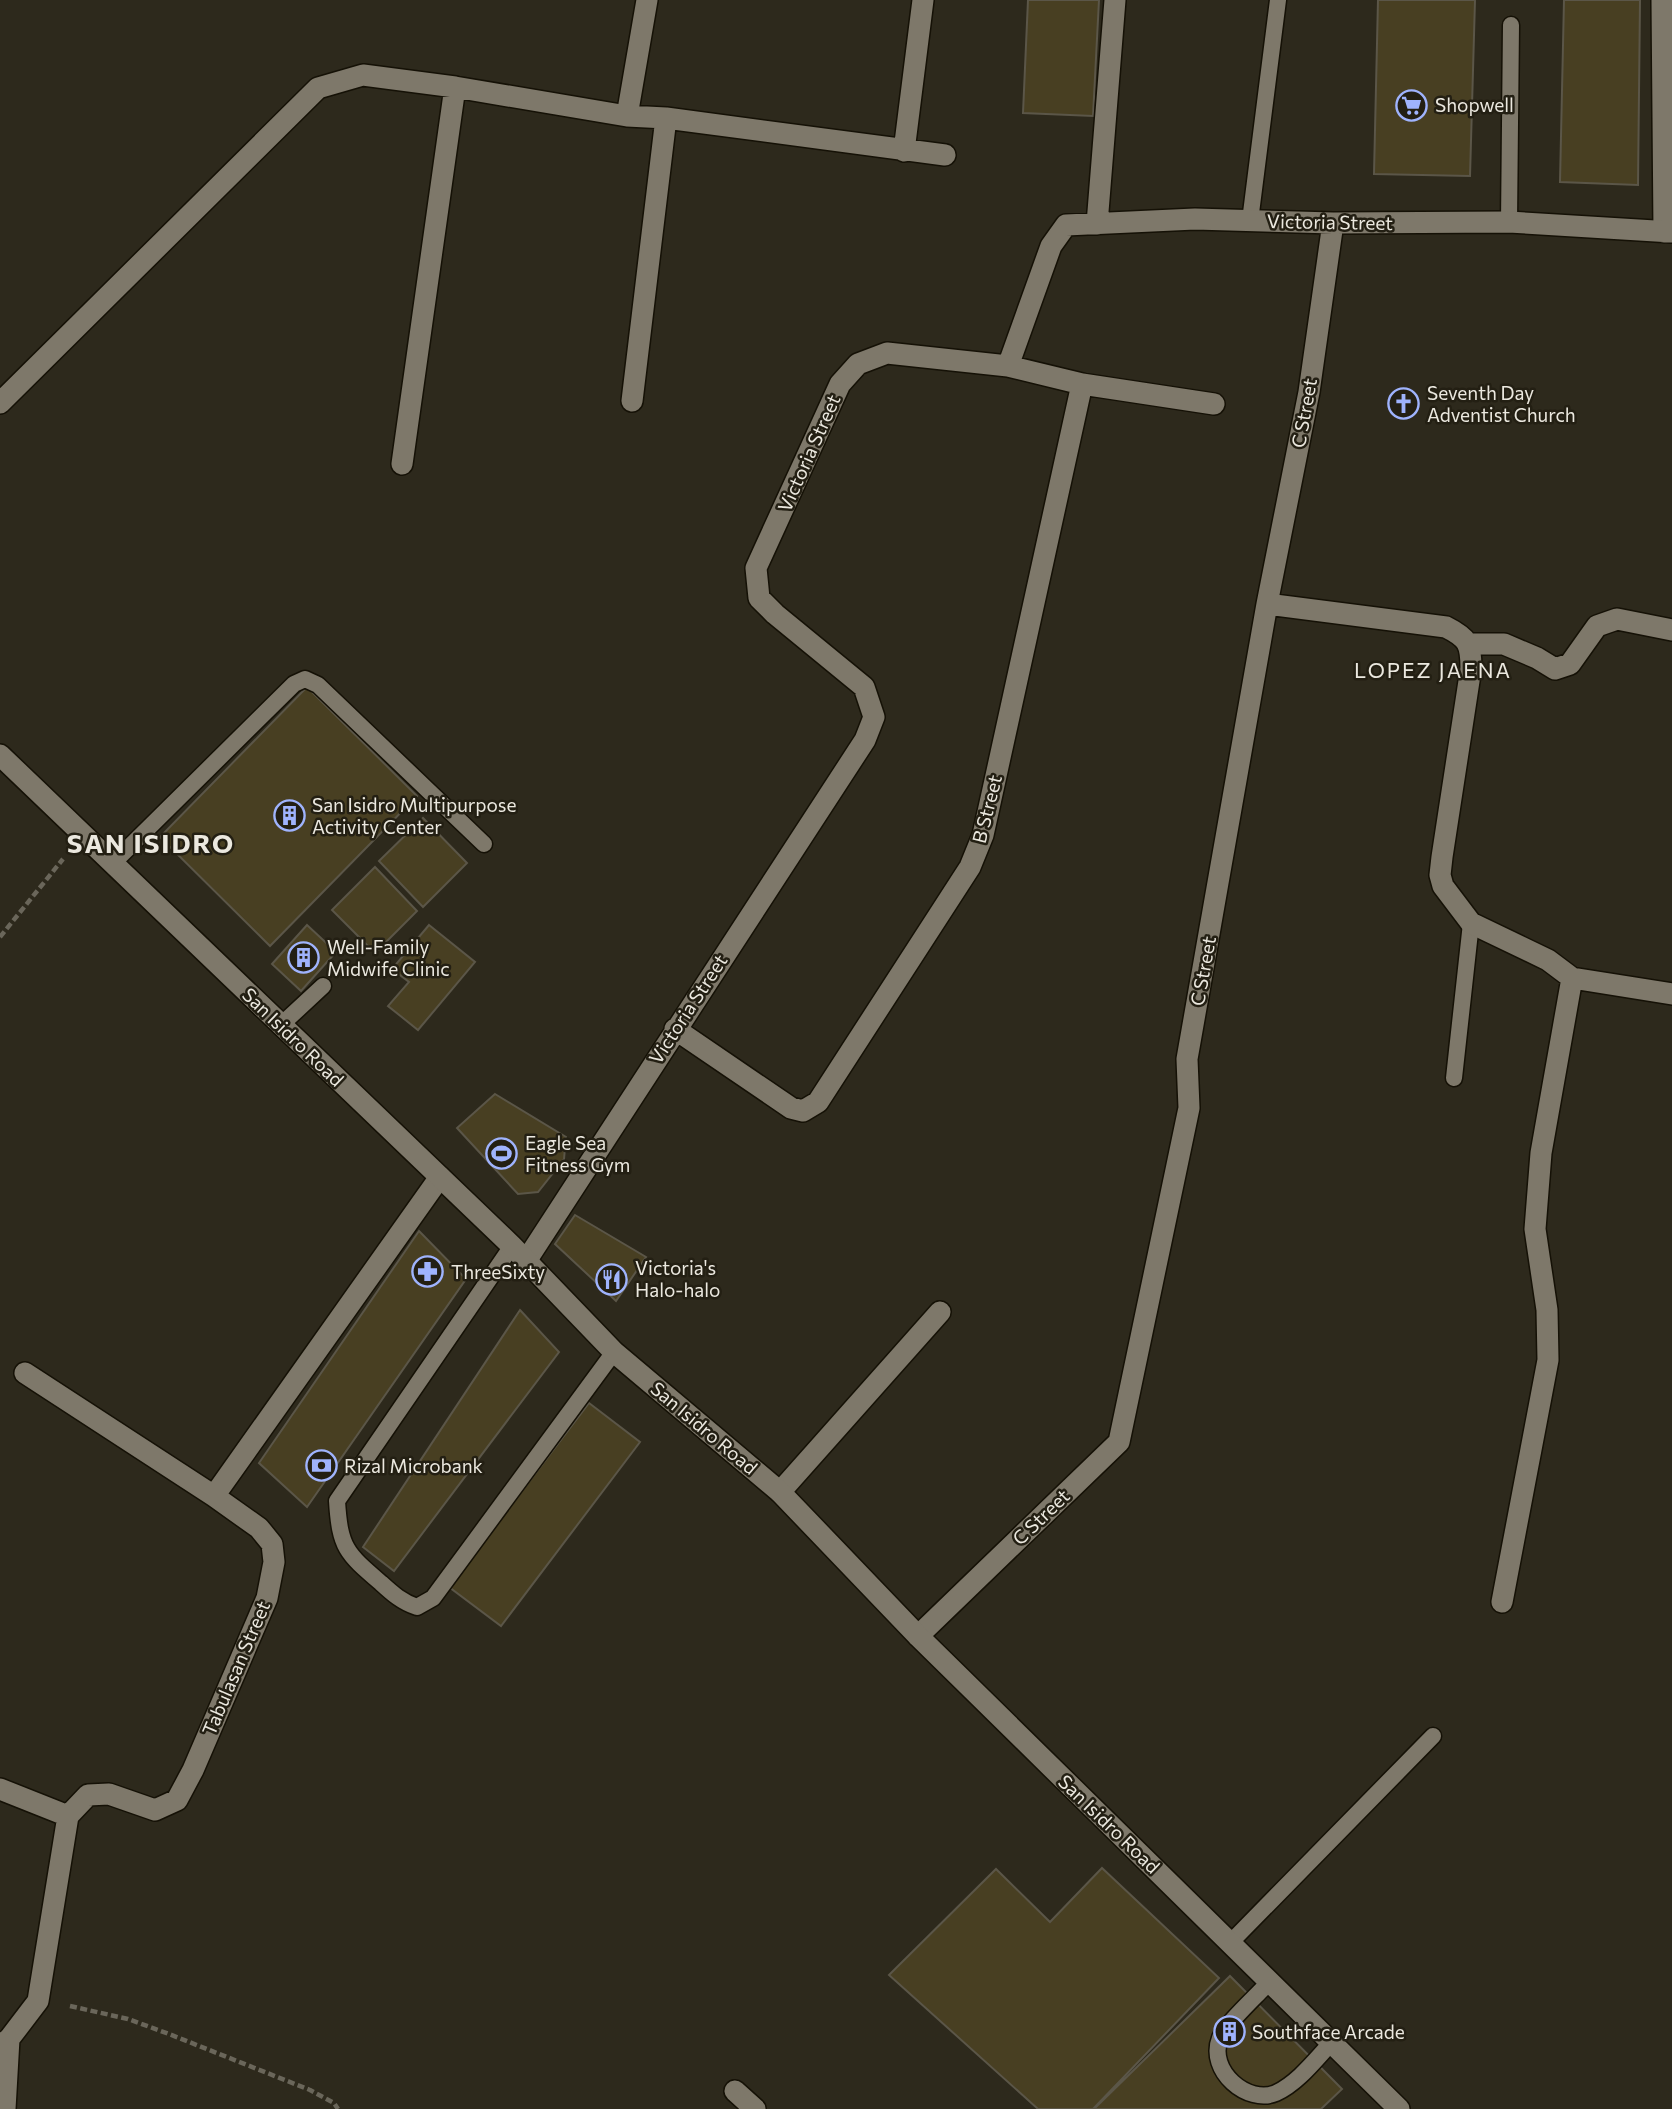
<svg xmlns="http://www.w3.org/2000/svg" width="1672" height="2109" viewBox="0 0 1672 2109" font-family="Commissioner,sans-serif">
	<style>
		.building { fill: #483f22; stroke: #5b5648; stroke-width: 2 }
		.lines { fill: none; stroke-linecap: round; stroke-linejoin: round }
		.service-casing { stroke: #151106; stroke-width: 19 }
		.minor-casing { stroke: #151106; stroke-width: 24 }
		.tertiary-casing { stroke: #151106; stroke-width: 24 }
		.path { stroke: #6a665a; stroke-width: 4.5; stroke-dasharray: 7 3.5; stroke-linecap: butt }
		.service { stroke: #7e786a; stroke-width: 16 }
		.minor { stroke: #7e786a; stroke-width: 21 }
		.tertiary { stroke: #7e786a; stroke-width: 21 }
		.labels { text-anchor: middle; stroke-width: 5; stroke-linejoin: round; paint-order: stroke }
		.poi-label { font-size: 19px; fill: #ebe8df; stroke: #231f13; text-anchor: start }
		.street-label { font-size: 19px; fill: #ebe8df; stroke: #231f13 }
		.neighbourhood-label { font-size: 21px; letter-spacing: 2px; fill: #ebe8df; stroke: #231f13 }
		.district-label { font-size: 26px; font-weight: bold; letter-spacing: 2px; fill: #ebe8df; stroke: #231f13 }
	</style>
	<rect width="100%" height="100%" fill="#2d291c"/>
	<path class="building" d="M1028 0H1099L1093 116 1023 113Z
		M1378 0H1475L1470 176 1374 174Z
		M1564 0H1640L1638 185 1560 182Z
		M307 687 417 796 270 946 160 837Z
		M423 818 467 863 423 907 379 861Z
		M375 867 417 911 375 953 332 910Z
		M307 925 336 952 301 991 272 964Z
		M429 925 475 962 418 1030 388 1006 409 982 392 969Z
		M495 1094 566 1137 564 1159 538 1192 518 1194 457 1128Z
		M575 1215 646 1257 616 1301 555 1244Z
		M419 1231 466 1279 307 1507 259 1463Z
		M520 1310 559 1352 394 1571 363 1547Z
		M589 1403 640 1442 501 1626 449 1587Z
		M1102 1868 1219 1978 1093 2109H1038L889 1975 996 1869 1050 1922Z
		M1230 1976 1342 2089 1321 2109H1094Z"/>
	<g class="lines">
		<defs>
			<path id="service" d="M1250 221 1278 0
				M1509 222 1511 25
				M112 864 294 684 305 679 318 685 484 844
				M281 1025 323 986
				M1454 1078 1471 923
				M512 1246 337 1501C340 1548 346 1553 381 1583 393 1594 402 1602 417 1607L433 1598 614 1352
				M1231 1942 1433 1736
				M1270 1981C1258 1995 1226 2023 1220 2038 1207 2071 1248 2105 1276 2093 1298 2083 1316 2059 1332 2042"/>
			<path id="minor" d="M1662 0 1664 232
				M627 116 647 0
				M904 151 923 0
				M1097 224 1115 0
				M1008 366 1051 246 1066 225 1195 219 1333 223 1509 222 1672 232
				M1082 384 1214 404
				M632 401 666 118
				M0 403 318 88 363 75 455 87 627 116 666 118 945 155
				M402 464 455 87
				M1267 604 1446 627C1468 638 1471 644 1471 668L1442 857 1440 875 1443 886 1471 923 1548 960 1572 978 1672 994
				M1469 644H1504L1537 658 1555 669 1570 664 1597 626 1617 619 1672 630
				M526 1261 865 740 874 717 864 687 775 614 759 598 756 568 840 384 858 364 887 353 1008 366 1082 384 983 835 970 867 818 1102 803 1111 791 1108 675 1029
				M25 1373 214 1496
				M780 1492 940 1312
				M1502 1602 1548 1360 1547 1310 1535 1229 1541 1153 1572 978
				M918 1636 1119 1442 1189 1108 1187 1059 1267 604 1309 392 1333 223
				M0 1789 68 1816
				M0 2045 9 2039 38 2001 68 1816 88 1795 109 1794 155 1810 177 1800 193 1770 267 1598 274 1562 272 1544 259 1528 214 1496 440 1177
				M735 2091 755 2109
				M5 2109 9 2039"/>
			<path id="tertiary" d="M0 755 512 1246 614 1352 780 1492 918 1636 1399 2109"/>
		</defs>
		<use href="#service" class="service-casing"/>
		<use href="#minor" class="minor-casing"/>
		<use href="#tertiary" class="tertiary-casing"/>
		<path class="path" d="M0 937 63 859
			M70 2006 128 2019 169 2034 310 2090 334 2103 338 2109"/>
		<use href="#service" class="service"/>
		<use href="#minor" class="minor"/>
		<use href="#tertiary" class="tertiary"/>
	</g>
	<defs>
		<symbol id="supermarket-ring" viewBox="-11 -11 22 22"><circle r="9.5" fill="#231f13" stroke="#9fb3fd" stroke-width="1.5"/><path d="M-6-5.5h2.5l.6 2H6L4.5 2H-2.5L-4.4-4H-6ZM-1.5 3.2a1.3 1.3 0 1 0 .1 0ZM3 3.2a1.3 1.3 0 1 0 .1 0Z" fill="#9fb3fd"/></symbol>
		<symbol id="church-ring" viewBox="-11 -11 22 22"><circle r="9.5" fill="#231f13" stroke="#9fb3fd" stroke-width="1.5"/><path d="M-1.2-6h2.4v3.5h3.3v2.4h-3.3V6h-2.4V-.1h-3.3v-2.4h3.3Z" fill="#9fb3fd"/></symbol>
		<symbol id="building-ring" viewBox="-11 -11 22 22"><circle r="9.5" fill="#231f13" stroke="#9fb3fd" stroke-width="1.5"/><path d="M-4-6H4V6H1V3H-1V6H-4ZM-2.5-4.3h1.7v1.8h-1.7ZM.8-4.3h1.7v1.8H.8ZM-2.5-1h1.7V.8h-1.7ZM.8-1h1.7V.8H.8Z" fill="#9fb3fd"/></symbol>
		<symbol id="stadium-ring" viewBox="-11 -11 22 22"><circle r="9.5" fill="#231f13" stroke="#9fb3fd" stroke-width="1.5"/><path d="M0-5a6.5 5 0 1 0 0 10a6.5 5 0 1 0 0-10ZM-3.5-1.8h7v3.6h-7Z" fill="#9fb3fd"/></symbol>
		<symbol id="pharmacy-ring" viewBox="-11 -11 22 22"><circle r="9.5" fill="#231f13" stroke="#9fb3fd" stroke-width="1.5"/><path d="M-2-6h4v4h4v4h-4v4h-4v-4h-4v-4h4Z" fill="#9fb3fd"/></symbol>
		<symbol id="restaurant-ring" viewBox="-11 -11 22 22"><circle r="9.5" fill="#231f13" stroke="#9fb3fd" stroke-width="1.5"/><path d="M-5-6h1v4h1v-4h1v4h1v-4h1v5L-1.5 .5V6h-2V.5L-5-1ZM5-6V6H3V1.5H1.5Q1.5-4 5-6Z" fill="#9fb3fd"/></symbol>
		<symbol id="bank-ring" viewBox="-11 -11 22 22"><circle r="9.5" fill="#231f13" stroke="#9fb3fd" stroke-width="1.5"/><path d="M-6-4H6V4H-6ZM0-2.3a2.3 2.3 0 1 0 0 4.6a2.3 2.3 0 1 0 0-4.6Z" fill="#9fb3fd"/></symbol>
	</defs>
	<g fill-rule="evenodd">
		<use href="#supermarket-ring" x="1394" y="88" width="35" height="35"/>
		<use href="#church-ring" x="1386" y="386" width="35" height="35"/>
		<use href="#building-ring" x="272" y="798" width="35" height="35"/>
		<use href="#building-ring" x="286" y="940" width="35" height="35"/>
		<use href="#stadium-ring" x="484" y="1136" width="35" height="35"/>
		<use href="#pharmacy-ring" x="410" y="1254" width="35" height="35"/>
		<use href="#restaurant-ring" x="594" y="1262" width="35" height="35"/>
		<use href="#bank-ring" x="304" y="1448" width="35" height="35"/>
		<use href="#building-ring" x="1212" y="2014" width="35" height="35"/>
	</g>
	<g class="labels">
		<g class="poi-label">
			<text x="1435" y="112">Shopwell</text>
			<text x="1427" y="400">Seventh Day<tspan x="1427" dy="22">Adventist Church</tspan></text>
			<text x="312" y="812">San Isidro Multipurpose<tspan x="312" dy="22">Activity Center</tspan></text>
			<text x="327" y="954">Well-Family<tspan x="327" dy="22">Midwife Clinic</tspan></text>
			<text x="525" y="1150">Eagle Sea<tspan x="525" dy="22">Fitness Gym</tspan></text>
			<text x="635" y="1275">Victoria's<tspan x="635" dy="22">Halo-halo</tspan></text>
			<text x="451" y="1279">ThreeSixty</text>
			<text x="344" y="1473">Rizal Microbank</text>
			<text x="1252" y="2039">Southface Arcade</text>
		</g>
		<g class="street-label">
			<text transform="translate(1330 222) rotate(1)" y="7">Victoria Street</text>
			<text transform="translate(1304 413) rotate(-80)" y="7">C Street</text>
			<text transform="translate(809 453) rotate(-66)" y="7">Victoria Street</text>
			<text transform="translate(987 809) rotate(-76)" y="7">B Street</text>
			<text transform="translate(1203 971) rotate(-80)" y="7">C Street</text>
			<text transform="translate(688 1009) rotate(-57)" y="7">Victoria Street</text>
			<text transform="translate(293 1037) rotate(44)" y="7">San Isidro Road</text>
			<text transform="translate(704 1428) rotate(40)" y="7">San Isidro Road</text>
			<text transform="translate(1041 1517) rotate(-44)" y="7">C Street</text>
			<text transform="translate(236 1668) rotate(-67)" y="7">Tabulasan Street</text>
			<text transform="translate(1109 1824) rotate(44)" y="7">San Isidro Road</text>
		</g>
		<g class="neighbourhood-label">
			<text x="1433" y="678">LOPEZ JAENA</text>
		</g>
		<g class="district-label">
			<text x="151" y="853">SAN ISIDRO</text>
		</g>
	</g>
</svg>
